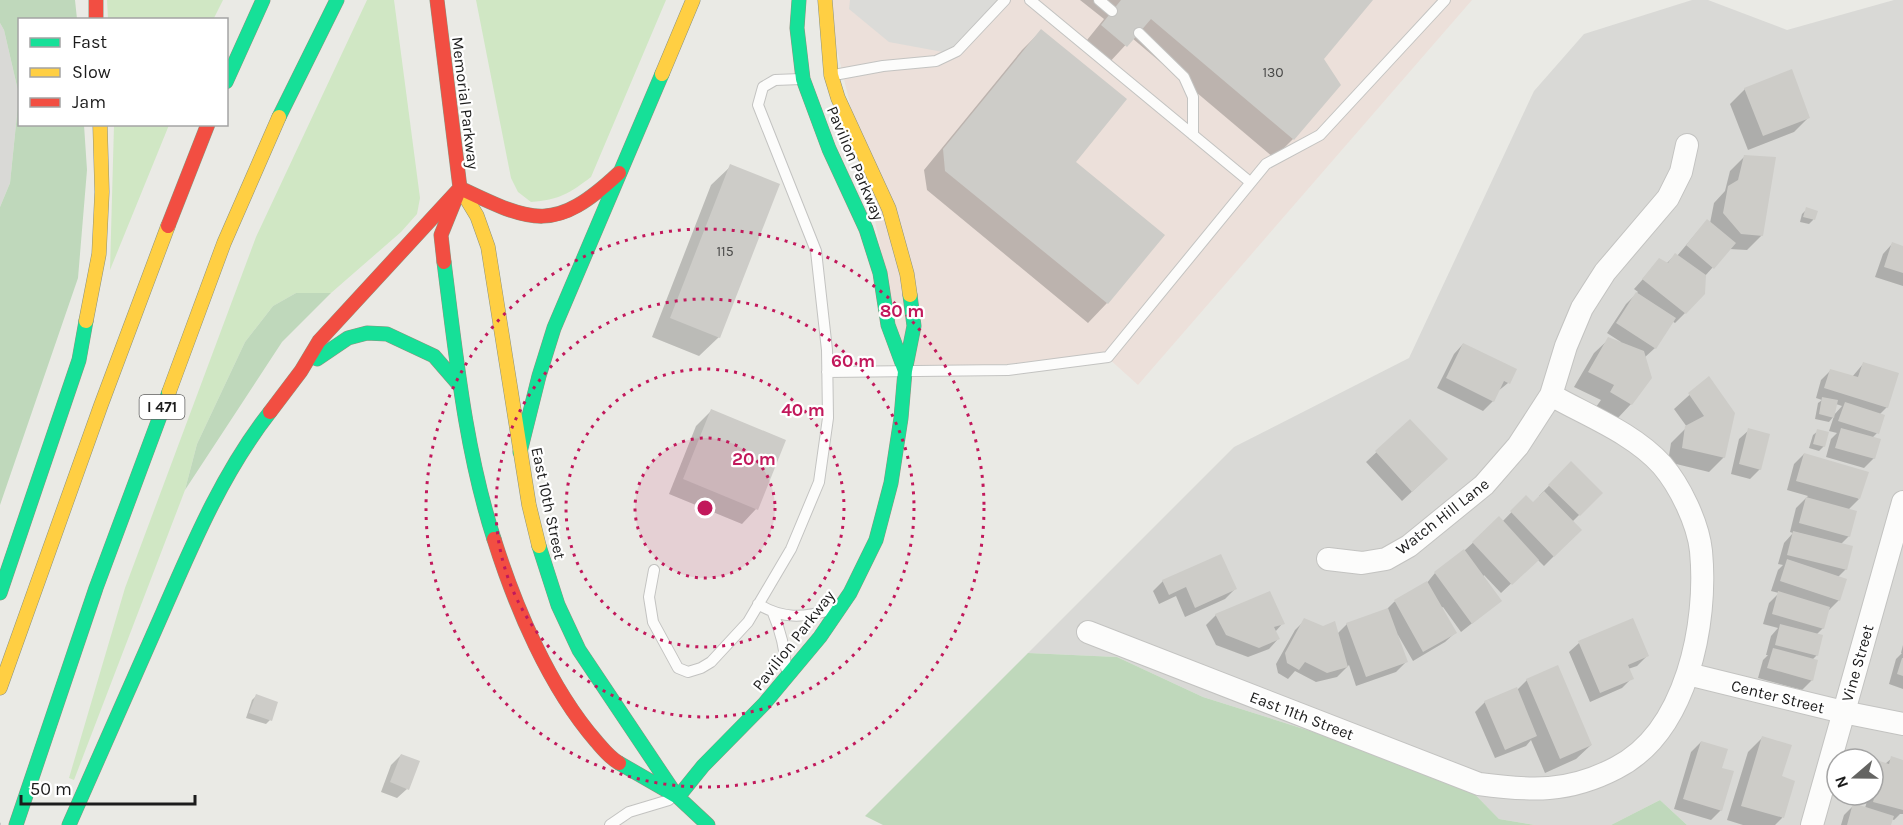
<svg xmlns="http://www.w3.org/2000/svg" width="1903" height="825" viewBox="0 0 1903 825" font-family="Karla,sans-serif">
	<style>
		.residential { fill: #d9d9d6; fill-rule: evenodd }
		.commercial { fill: #ece0da }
		.grass { fill: #d0e7c4 }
		.forest { fill: #bfd8bb }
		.parking { fill: #dbdbd8 }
		.shadow { fill: #0003; fill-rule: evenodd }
		.building { fill: #cdccc8 }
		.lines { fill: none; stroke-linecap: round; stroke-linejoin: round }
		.lane-casing { stroke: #c3c3c1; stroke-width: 12 }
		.street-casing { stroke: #c3c3c1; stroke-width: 24 }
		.fast-casing { stroke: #8d937e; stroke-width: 15 }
		.slow-casing { stroke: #8d937e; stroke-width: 15 }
		.jam-casing { stroke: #8d937e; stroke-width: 15 }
		.lane { stroke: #fcfcfb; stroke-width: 10 }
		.street { stroke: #fcfcfb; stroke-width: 22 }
		.fast { stroke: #16e098; stroke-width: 14 }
		.slow { stroke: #ffcf43; stroke-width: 14 }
		.jam { stroke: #f24e42; stroke-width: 14 }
		.rail { stroke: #c9c9c8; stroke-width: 4.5; stroke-dasharray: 12 12; stroke-linecap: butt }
		.ring { fill: none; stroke: #c2185b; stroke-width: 3; stroke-dasharray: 3 6 }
		.labels { text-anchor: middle; stroke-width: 4.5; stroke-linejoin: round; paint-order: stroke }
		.number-label { font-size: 14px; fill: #484847 }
		.shield { fill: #fff; stroke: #606060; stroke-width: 1.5 }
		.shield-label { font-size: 15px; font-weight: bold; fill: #1c1c1c }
		.street-label { font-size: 16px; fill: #1c1c1c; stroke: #fff }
		.centre { fill: #c2185b; stroke: #fff; stroke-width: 3 }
		.ring-label { font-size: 18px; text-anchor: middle; font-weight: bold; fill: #c2185b; stroke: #fff; stroke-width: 4.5; stroke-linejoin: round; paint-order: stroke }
	</style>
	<rect width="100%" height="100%" fill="#eaeae5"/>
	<path class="residential" d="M1692 0H1708L1787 30 1894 0H1903V825H1687L1660 800 1611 825H1535L1499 819 1459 778 1203 697 1117 657 1028 653 1234 447 1409 358 1534 91 1584 34ZM1837 759H1873V795H1837Z
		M0 23 4 30 19 95 10 183 0 207Z"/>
	<path class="commercial" d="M825 0H1472L1138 385 1107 357 905 371 861 150Z"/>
	<path class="grass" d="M107 0H223L213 20 108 19Z
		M367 0H394L420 198 417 214 401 232 331 293H296L273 306 245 342 197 444 185 490 74 780 69 778 125 588 256 237Z
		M476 0H666L591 177C570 193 559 200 531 202L518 192 511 178Z
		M114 125H169L110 270Z"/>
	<path class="forest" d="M0 0H75L77 19 20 20V124L84 125 87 170 78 278 0 505V207L10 183 19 95 4 30 0 23Z
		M296 293H331L282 342 185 490 197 444 245 342 273 306Z
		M1028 653 1117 657 1203 697 1459 778 1499 819 1535 825H883L865 816Z
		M1660 800 1687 825H1611Z"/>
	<path class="parking" d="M850 0H1004L959 55 889 42 849 9Z"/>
	<path class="shadow" d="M1080 0H1371L1322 59 1293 139 1274 158 1132 38 1107 65 1083 45 1104 19Z
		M1041 31 1074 162 1163 235 1107 303 1088 323 927 190 924 170 1022 50Z
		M1745 89 1809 117 1794 132 1748 150 1730 104Z
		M1745 156 1762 235 1747 250 1729 249 1705 276 1685 313 1675 323 1672 321 1655 348 1644 358 1631 404 1617 419 1596 407 1601 400 1574 387 1594 353 1609 339 1621 344V342L1607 333 1626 304 1638 292 1634 289 1660 260 1666 264 1675 255 1677 256 1698 231 1710 223 1714 203 1725 191 1730 171Z
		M731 166 719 337 699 356 652 337 711 185Z
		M1807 209 1816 212 1813 220 1809 224 1800 222 1802 214Z
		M1892 244 1903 247V286L1875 277 1883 254Z
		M1463 344 1515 370 1508 383 1497 392 1493 401 1483 411 1437 388 1454 354Z
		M1863 364 1887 407 1879 415 1877 433 1872 438 1874 458 1864 468 1826 457 1831 439 1837 433 1829 431 1834 416 1829 422 1815 419 1818 403 1822 400 1816 398 1821 380 1831 370 1852 377ZM1836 404 1842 406 1834 415Z
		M1708 378 1724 457 1709 472 1668 462 1671 443 1687 427 1674 409Z
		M711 411 756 509 742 524 669 494 696 426Z
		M1410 421 1436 469 1402 501 1366 462Z
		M1749 430 1760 469 1750 479 1731 474 1739 439Z
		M1818 431 1824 446 1819 451 1809 448 1813 435Z
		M1804 454 1859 499 1848 510 1849 536 1840 545 1846 569 1838 577 1839 600 1828 611 1823 628 1816 635 1817 655 1812 660V680L1802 690 1758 678 1763 660 1768 655H1766L1771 636 1778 628 1763 624 1769 603 1779 593 1771 591 1778 570 1783 565 1778 564 1784 543 1793 533 1790 532 1796 508 1808 496 1787 490 1794 464Z
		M1571 463 1601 493 1572 522 1580 530 1544 566 1537 559 1501 593 1484 575 1483 577 1500 601 1461 632 1443 607 1441 608 1455 633 1445 642 1413 661 1398 635 1397 636 1406 662 1396 672 1356 686 1349 665 1337 677 1316 682 1295 671 1288 679 1278 673 1276 664 1295 630 1305 620 1337 634 1347 624 1386 610 1394 602 1426 584 1435 573 1465 550 1499 519 1502 522 1526 497 1533 504 1541 497 1539 496Z
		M1163 581 1235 589 1225 599 1185 617 1176 596 1159 604 1153 591Z
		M1216 615 1283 623 1275 632 1278 639 1269 649 1248 657 1216 645 1206 625Z
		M1579 643 1647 656 1637 666 1628 669 1632 678 1622 688 1590 702 1569 652Z
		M1903 645V689L1889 684 1896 659 1902 653H1901Z
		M1527 680 1591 745 1576 759 1545 773 1531 740 1526 746 1495 758 1475 712 1485 702 1516 691Z
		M256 696 270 720 266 724 246 718 252 700Z
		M1762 738 1780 777 1793 782 1782 818 1775 825H1743L1727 820 1748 752Z
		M1701 742 1720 769 1721 810 1711 820 1674 809 1691 752Z
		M401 755 407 789 397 798 381 792 391 765Z
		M1892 758 1903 761V814H1900L1894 820 1891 819 1889 825H1841L1844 815 1854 805 1865 808 1868 798 1856 795H1873V761L1885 764Z"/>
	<path class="building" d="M1121 0H1373L1324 59 1341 85 1294 140 1151 19 1127 47 1101 25Z
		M1041 29 1127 99 1076 162 1165 235 1108 304 945 171 943 149Z
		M1792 69 1810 118 1763 136 1744 88Z
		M1744 155 1776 157 1763 236 1741 234 1723 213 1728 186 1738 180Z
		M730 164 780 184 720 338 670 318Z
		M1806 207 1818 211 1815 220 1803 217Z
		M1707 219 1736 243 1714 269 1686 245Z
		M1892 242 1903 246V273L1884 267Z
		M1675 253 1706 275 1705 294 1686 314 1642 279 1659 258 1668 263Z
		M1636 292 1676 318 1656 349 1616 323Z
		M1608 337 1644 351 1652 378 1632 405 1610 392 1614 385 1588 372Z
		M1463 343 1517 369 1510 384 1504 381 1494 402 1446 378Z
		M1863 362 1899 373 1888 408 1824 388 1830 369 1858 377Z
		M1709 376 1735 413 1725 458 1682 448 1685 426 1704 416 1688 393Z
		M1822 397 1838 400 1834 418 1819 414Z
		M1845 402 1885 415 1879 434 1838 421Z
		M711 409 786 440 758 510 683 479Z
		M1410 419 1448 459 1412 492 1375 451Z
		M1748 428 1770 434 1761 470 1739 464Z
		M1841 428 1881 439 1875 459 1835 448Z
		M1817 429 1829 432 1825 447 1813 444Z
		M1804 453 1869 472 1860 499 1796 481Z
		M1571 461 1603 493 1580 516 1548 485Z
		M1544 491 1582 530 1554 557 1510 511 1526 495 1533 502Z
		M1806 497 1857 511 1850 537 1799 523Z
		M1499 516 1539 560 1512 585 1472 542Z
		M1793 531 1853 546 1847 570 1787 555Z
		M1464 549 1502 601 1472 624 1434 572Z
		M1221 554 1237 589 1195 608 1186 587 1169 595 1162 580Z
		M1787 559 1847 579 1840 601 1780 581Z
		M1427 581 1457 633 1423 652 1394 600Z
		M1270 591 1285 624 1274 627 1280 639 1259 648 1226 635 1215 614Z
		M1778 591 1830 607 1824 629 1772 614Z
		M1388 608 1408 662 1366 677 1346 623Z
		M1304 618 1323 626 1335 621 1348 667 1327 673 1305 662 1299 670 1287 663 1285 653Z
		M1633 618 1649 656 1628 665 1634 679 1600 693 1578 641Z
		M1780 624 1823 635 1818 656 1775 645Z
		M1773 648 1818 660 1813 681 1767 668Z
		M1902 658H1903V676L1897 674Z
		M1558 665 1592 745 1560 759 1526 679Z
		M1517 687 1537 736 1505 750 1484 701Z
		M256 694 278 702 272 721 249 713Z
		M1762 736 1792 745 1782 776 1795 781 1784 818 1741 806Z
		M1701 741 1728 749 1722 768 1734 771 1722 811 1683 799Z
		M401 754 420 761 409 790 390 782Z
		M1891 756 1903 760V810L1873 802 1877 788 1873 787V759L1889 764Z
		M1853 803 1894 816 1891 825H1847Z"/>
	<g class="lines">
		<defs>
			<path id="lane" d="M1030 0 1250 182
				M1099 0 1112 11
				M1139 33 1184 77 1193 97V135
				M834 75 883 66 936 61 957 51 1005 0
				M827 372 1008 370 1108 357 1266 164 1320 135 1445 0
				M654 570 649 597 653 622 678 668 688 672 701 668 711 662 748 622 791 549 819 482 828 418 827 350 816 251 758 105 763 87 775 80 801 79
				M758 604C782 619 803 618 830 610
				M773 613C781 632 785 648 786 668
				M610 825 629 812 669 800"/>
			<path id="street" d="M1328 559 1362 563 1386 559 1409 546 1484 485 1518 446 1551 395 1566 346 1582 308 1605 272 1668 198 1681 172 1687 145
				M1088 632 1479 784C1531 791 1568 793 1616 768 1687 732 1708 623 1701 551 1698 523 1680 486 1662 465 1633 433 1588 416 1551 395
				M1688 674 1843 712 1903 724
				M1812 825 1903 502"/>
			<path id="fast" d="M799 0 797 28 803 79 829 149 866 229 880 273 888 325 905 371
				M226 82 263 0
				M279 117 337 0
				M444 262C456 355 465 449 494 539
				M317 359 348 338 367 333 387 334 434 356 460 386
				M520 452 539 376 554 328 662 74
				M539 546 558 605 579 650 672 789
				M0 593 79 360 86 321
				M619 763 678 797 708 825
				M678 797 703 766 764 704 820 637 850 593 876 540 891 483 901 418 905 371 914 326 910 295
				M16 825 96 588 169 392
				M69 825C100 754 132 683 163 612 193 543 223 472 270 412"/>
			<path id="slow" d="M825 0 831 75 838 98 889 209 907 274 910 295
				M662 74 693 0
				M460 188 477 216 488 247 529 505 539 546
				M86 321 99 254 102 192 100 124
				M169 392 224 243 279 117
				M0 688 101 405 168 226"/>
			<path id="jam" d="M96 0V20
				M437 0 460 188 441 235 444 262
				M168 226 208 124
				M270 412 301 371 319 341 460 188C533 223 555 233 619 173
				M494 539C515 606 549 687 596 741 603 749 610 758 619 763"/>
		</defs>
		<use href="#lane" class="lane-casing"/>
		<use href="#street" class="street-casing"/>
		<use href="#fast" class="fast-casing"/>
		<use href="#slow" class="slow-casing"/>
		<use href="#jam" class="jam-casing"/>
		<use href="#lane" class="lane"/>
		<use href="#street" class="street"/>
		<use href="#fast" class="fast"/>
		<use href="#slow" class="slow"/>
		<use href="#jam" class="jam"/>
		<path class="rail" d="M0 825H1"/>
	</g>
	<circle cx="705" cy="508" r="70" fill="#c2185b" fill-opacity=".12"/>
	<g class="ring">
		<circle cx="705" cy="508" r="70"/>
		<circle cx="705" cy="508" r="139"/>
		<circle cx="705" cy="508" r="209"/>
		<circle cx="705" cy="508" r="279"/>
	</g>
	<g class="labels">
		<g class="number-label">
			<text x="1273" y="77">130</text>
			<text x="725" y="256">115</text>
		</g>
		<rect class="shield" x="139.5" y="395" width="45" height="24" rx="4.5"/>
		<g class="shield-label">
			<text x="162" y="412">I 471</text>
		</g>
		<g class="street-label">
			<text transform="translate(466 103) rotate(83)" y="6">Memorial Parkway</text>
			<text transform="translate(856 163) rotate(67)" y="6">Pavilion Parkway</text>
			<text transform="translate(549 503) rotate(78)" y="6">East 10th Street</text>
			<text transform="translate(1442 516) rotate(-38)" y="6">Watch Hill Lane</text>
			<text transform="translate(793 640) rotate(-52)" y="6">Pavilion Parkway</text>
			<text transform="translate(1857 663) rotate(-74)" y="6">Vine Street</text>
			<text transform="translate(1778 696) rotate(14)" y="6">Center Street</text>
			<text transform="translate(1302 715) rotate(21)" y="6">East 11th Street</text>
		</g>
	</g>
	<circle cx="705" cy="508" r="9" class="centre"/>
	<g class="ring-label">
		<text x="902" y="317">80 m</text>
		<text x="853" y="367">60 m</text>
		<text x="803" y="416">40 m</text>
		<text x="754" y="465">20 m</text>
	</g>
	<rect x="18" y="18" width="210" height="108" fill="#ffffff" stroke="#a4a4a4" stroke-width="1.5"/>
	<rect x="30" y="38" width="30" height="9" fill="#16e098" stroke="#a4a4a4" stroke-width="1.5"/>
	<text x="72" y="48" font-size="18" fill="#1c1c1c">Fast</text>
	<rect x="30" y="68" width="30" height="9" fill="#ffcf43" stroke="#a4a4a4" stroke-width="1.5"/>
	<text x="72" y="78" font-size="18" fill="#1c1c1c">Slow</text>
	<rect x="30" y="98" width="30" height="9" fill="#f24e42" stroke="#a4a4a4" stroke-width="1.5"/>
	<text x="72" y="108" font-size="18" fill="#1c1c1c">Jam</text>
	<g transform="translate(1855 777) rotate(250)"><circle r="28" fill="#ffffff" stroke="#a4a4a4" stroke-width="1.5"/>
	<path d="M0-4.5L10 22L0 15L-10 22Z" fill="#646462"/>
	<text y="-9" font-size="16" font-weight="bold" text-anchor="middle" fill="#1c1c1c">N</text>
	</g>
	<path d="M21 795v9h174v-9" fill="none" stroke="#1c1c1c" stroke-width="3"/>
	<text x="30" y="795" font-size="18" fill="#1c1c1c" stroke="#ffffff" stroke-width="4.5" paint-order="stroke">50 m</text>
</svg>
